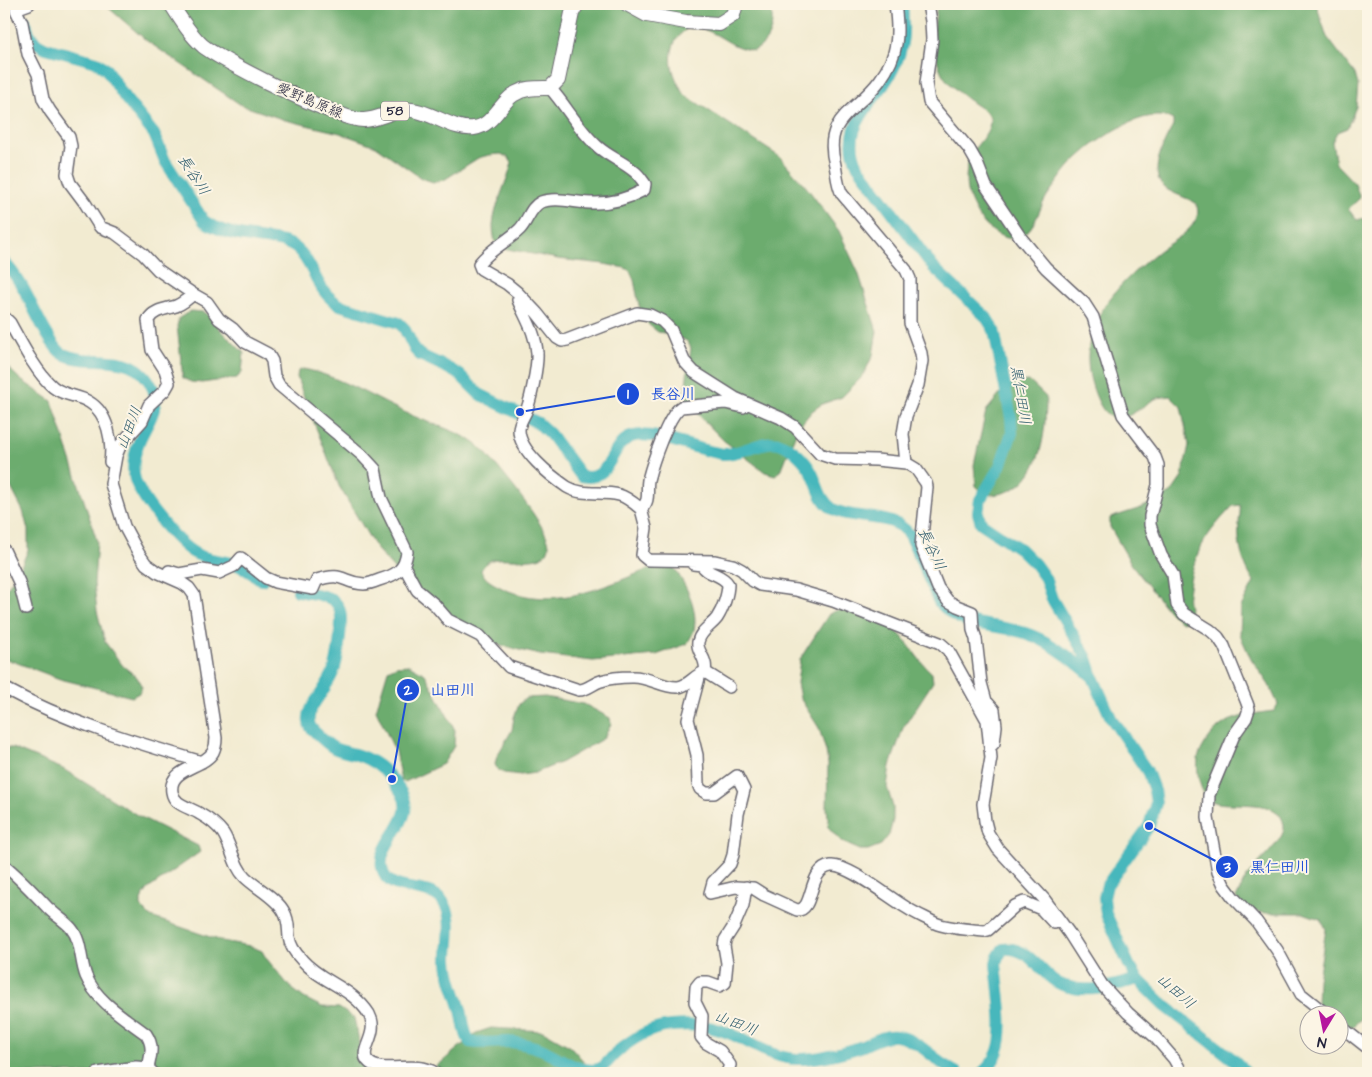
<svg xmlns="http://www.w3.org/2000/svg" width="1372" height="1077" viewBox="0 0 1372 1077" font-family="'Architects Daughter','Klee One',sans-serif">
	<style>
		.forest { fill: #6cac6e; stroke: #476754 }
		.lines { fill: none; stroke-linecap: round; stroke-linejoin: round }
		.river { stroke: #47b7bc; stroke-width: 12 }
		.minor-casing { stroke: #6b6870; stroke-width: 14 }
		.major-casing { stroke: #6b6870; stroke-width: 16 }
		.minor { stroke: #fff; stroke-width: 11 }
		.major { stroke: #fff; stroke-width: 14 }
		.labels { text-anchor: middle; stroke-width: 4; stroke-linejoin: round; paint-order: stroke }
		.shield { fill: #fcf5e5; stroke: #63616e; stroke-width: 1 }
		.shield-label { font-size: 12px; font-weight: bold; fill: #22223b }
		.street-label { font-size: 14px; fill: #22223b; stroke: #fcf5e5 }
		.water-label { font-size: 15px; font-style: italic; fill: #315e6f; stroke: #fcf5e5 }
		.leader { fill: none; stroke: #1d4ed8; stroke-width: 2 }
		.callout-dot { fill: #1d4ed8; stroke: #fcf5e5; stroke-width: 2 }
		.mark-label { font-size: 15px; text-anchor: middle; font-weight: bold; fill: #fff }
		.callout-label { font-size: 15px; text-anchor: middle; font-weight: bold; fill: #1d4ed8; stroke: #fcf5e5; stroke-width: 4; stroke-linejoin: round; paint-order: stroke }
	</style>
	<rect width="100%" height="100%" fill="#fcf5e5"/>
	<filter id="ink" filterUnits="userSpaceOnUse"><feTurbulence type="fractalNoise" baseFrequency=".02" numOctaves="2"/><feDisplacementMap in="SourceGraphic" scale="10" xChannelSelector="R" yChannelSelector="G"/><feConvolveMatrix kernelMatrix="1 2 1 2 8 2 1 2 1" color-interpolation-filters="sRGB"/></filter>
	<filter id="wash" filterUnits="userSpaceOnUse"><feTurbulence type="fractalNoise" baseFrequency=".0096" numOctaves="4" result="noise"/><feDisplacementMap in="SourceGraphic" scale="20" xChannelSelector="R" yChannelSelector="G"/><feGaussianBlur stdDeviation="1.12" result="paint"/><feColorMatrix in="noise" values="0 0 0 0 0 0 0 0 0 0 0 0 0 0 0 0 0 1.4 0 .05"/><feComposite in="paint" operator="in"/></filter>
	<g filter="url(#wash)">
		<rect width="100%" height="100%" fill="#f2ebd1"/>
		<path class="forest" d="M104 4H770C775 22 772 43 753 51 747 49 740 48 734 45 722 39 706 26 691 28 684 29 680 35 676 40 666 59 674 79 685 95L780 157 808 189 839 231 858 272 877 331 873 355 863 376 842 397 822 404 812 411 798 428 781 471 775 475 765 472 723 440 688 404 685 391 691 348 687 341 671 334 658 332 649 325 640 310 634 280 630 271 625 268 604 264 558 259 502 248 495 242C494 237 493 231 493 226 494 206 507 182 512 163L508 157 501 154 489 155 478 158 444 180 433 182 421 178 376 146 340 133 285 120 241 105 147 41Z
			M937 4H1316L1327 37 1355 74 1358 85 1356 107 1347 128 1337 132 1332 142 1336 164 1355 184 1360 198 1348 209 1357 220 1368 217V414L1363 453 1368 454V1005L1364 1016 1351 1028 1340 1027V1014H1323L1317 1004 1318 980 1326 929 1320 919 1303 913H1264L1244 909 1236 898C1240 891 1242 884 1246 878 1254 865 1286 840 1284 826 1281 796 1233 808 1214 802 1199 798 1195 767 1199 755 1203 745 1211 734 1219 727 1232 716 1258 713 1274 711L1278 704 1269 685 1250 657 1240 635 1241 607 1254 582C1243 565 1237 544 1239 524 1239 517 1241 512 1240 505L1233 506C1205 535 1193 553 1188 594 1186 604 1192 608 1188 620L1182 622 1170 613 1132 565 1110 527V518L1141 508 1171 493 1182 477 1189 445 1181 407 1170 396C1165 397 1160 397 1155 399 1143 405 1128 421 1114 418 1103 416 1096 397 1093 388 1073 328 1116 285 1160 250 1171 242 1188 234 1195 221 1199 214 1198 210 1196 203 1187 198 1177 195 1168 190 1145 177 1164 142 1173 126V120C1147 104 1098 139 1079 157 1068 166 1059 180 1050 192 1040 204 1038 223 1025 234 1009 248 983 227 976 212 973 206 969 198 967 191 965 179 966 162 973 151 979 142 992 130 990 118 988 111 978 107 973 103 964 97 948 84 943 75 938 67 936 54 934 45 932 33 936 17 937 4Z
			M191 311 203 312 213 318 221 330 244 353 242 372 237 378 202 383 191 382 183 378 177 326 179 318Z
			M4 364 21 380 52 401 97 541 94 583 97 611 105 642 123 666 137 677 142 687 139 693 132 697 60 679 4 658V592L19 571 28 550V530L23 511 4 474Z
			M303 369C338 375 378 401 411 415 433 425 461 431 480 447 493 460 551 530 549 546 547 568 505 555 492 560 486 562 484 566 481 570 485 581 495 584 504 589 560 614 617 580 669 561 683 580 699 605 694 630 693 634 689 640 687 644L656 655 593 661 540 655 492 643 415 594 375 547 339 486 300 387 297 377 298 371Z
			M1029 381 1046 397C1046 431 1042 483 1003 493 991 496 985 496 976 486L974 465 986 411 1001 393 1017 382Z
			M842 608C853 612 882 618 890 625 907 638 916 659 932 673L933 682 903 728 890 766 887 787 893 807V820L889 835 881 845 868 850H860L842 842 829 828 827 808 828 764 826 751 819 728 800 698 797 683 800 659 829 614Z
			M409 665 425 674 455 730 454 746 443 764 405 782 401 781 395 751 376 710 388 670 396 666Z
			M545 697 584 704 610 718 611 724 604 738 562 762 535 773 521 775 504 773 497 769 495 764 497 756 512 730 514 717 519 704 526 698Z
			M4 748H12L63 769 137 815 198 846 200 852 148 889 141 900V907L151 917 222 941 250 946 262 951 266 958 290 987 304 998 322 1007 339 1008 354 1018 366 1073H4Z
			M491 1028 543 1031 571 1047 594 1073H429L476 1033Z"/>
		<g class="lines">
			<path class="river" d="M902 4C904 29 905 48 892 71 876 104 838 125 858 166L933 267 986 317 994 330 1011 418 1012 433 1000 466 980 500 978 513 981 523 1020 549 1035 564 1045 578 1052 599 1087 658 1093 677 1111 718 1147 771 1154 790 1156 803 1149 826 1107 885 1104 898 1106 914 1116 936 1129 965 1138 979 1164 1005 1234 1060 1247 1073
				M25 21 29 33 35 42 46 48 97 62 106 69 125 98 154 134 165 161 204 221C217 230 236 235 251 237 266 240 284 239 296 248 314 262 315 292 340 305L399 323 404 328 415 350 420 355 444 366 460 375 479 394 538 423 550 434 581 476C613 484 609 441 634 436 655 431 699 451 723 454 740 455 763 439 779 443 792 447 806 461 812 473 818 485 820 501 833 509 857 522 892 511 910 535L939 602C944 607 950 613 957 617 976 626 1004 626 1025 633 1050 641 1073 659 1093 677
				M4 262C11 269 17 278 22 286 31 301 49 346 63 354 92 368 135 347 153 389 161 408 146 424 139 442 135 453 132 463 134 475 137 496 177 544 196 554 208 560 220 560 232 563 243 566 252 574 262 580
				M298 591C307 593 322 594 331 599 335 601 339 606 340 611 343 620 338 657 335 667 333 674 329 681 325 687 320 697 307 709 309 721 309 727 312 729 316 733 322 739 327 744 334 748 345 753 358 753 369 760 382 766 394 780 401 792 419 820 377 840 382 868 387 897 431 881 444 903 454 918 448 941 448 958 448 976 456 993 461 1010 464 1021 463 1032 470 1042 483 1044 495 1042 508 1042 518 1042 532 1046 541 1049 558 1056 578 1074 598 1069 605 1067 610 1059 615 1054 630 1040 650 1028 671 1026 691 1024 713 1026 731 1034 754 1044 772 1058 797 1059 817 1060 841 1053 860 1047 871 1043 884 1034 896 1036 920 1039 936 1063 957 1073
				M982 1073C989 1067 995 1060 998 1051 1006 1029 998 988 996 964L998 957 1003 949C1032 945 1041 979 1065 986 1092 994 1112 986 1138 979"/>
		</g>
	</g>
	<g filter="url(#ink)">
		<g class="lines">
			<defs>
				<path id="minor" d="M29 4 18 8 16 10 22 23 28 54 38 74 43 99 50 111 69 137 71 146 67 174 70 183 85 203 100 227 115 233 143 254 158 270 193 294 207 302 219 319 233 329 245 342 268 354 272 361 274 376 279 385 362 455 375 469 381 498 407 552C405 570 396 575 379 580 374 582 369 584 364 584 342 583 344 571 317 580L313 589 275 582 266 578 241 558 234 566 219 573 202 570 179 574 169 571
					M895 4C899 34 899 54 880 80 857 112 822 117 835 165 837 175 837 185 842 194L906 270 910 279V323L921 353 922 361 918 385 906 416 903 434 906 463
					M928 4 931 21 932 40 926 83 929 102 969 149 977 163 986 186 1021 238 1046 268 1084 303 1093 317 1123 415 1155 457 1158 465V485L1150 516V525L1161 555 1173 575 1177 605 1184 614 1210 630 1218 637 1224 646 1247 703 1249 709 1246 718 1234 735 1209 795 1208 818 1218 872 1224 885 1233 897 1256 921 1277 950 1301 994 1326 1014
					M550 88C567 107 578 129 597 146 609 157 624 162 635 172 639 175 642 180 645 184L644 190C629 198 612 203 596 203 579 204 557 196 541 202 530 207 528 221 520 229 507 242 490 249 479 264L481 269 507 284 518 293 537 313 557 338 562 341 567 340 637 313 650 315 662 321 671 330 684 361 694 372 735 398 781 418 795 427 820 454 835 459 876 460 906 463 916 469 926 483 927 487 921 546 938 588 948 601 957 606 972 612 973 630 976 639 981 683 986 701 994 710 996 726 994 743 991 746
					M193 294C188 299 183 303 176 306 166 309 153 310 148 320L152 350 165 370 169 383 165 390 149 405 142 421 121 444 116 456 111 484 124 526 139 554 146 564 157 572 182 583 189 588 194 595 216 738C216 743 215 748 213 752 204 768 168 768 172 792 174 806 190 807 200 814 209 819 217 825 223 833 232 847 233 865 245 877 256 888 277 898 284 912 289 920 288 928 289 937 290 946 296 954 302 960 321 982 353 988 369 1014 380 1034 359 1049 367 1060 380 1077 415 1059 435 1073
					M518 300C525 317 536 333 537 353 538 365 531 398 527 409 524 417 519 422 519 430 519 451 551 476 567 487 584 497 602 490 619 495 627 497 635 504 641 509L646 528 642 555 648 560 715 561 733 565 742 570 753 581 760 585 796 590 833 601 940 643 948 650 987 720 991 758 983 804 985 821 988 833 998 849 1044 899 1069 933 1102 985 1128 1013 1155 1037 1174 1059 1182 1073
					M4 317 10 323C20 341 37 374 53 387 64 396 78 395 89 402 108 413 113 442 110 462
					M641 509C651 500 646 492 648 480 652 464 668 415 681 407L725 403 743 407
					M4 550 19 582 26 609
					M693 564 702 565C706 574 722 574 728 584 728 594 723 609 717 618 711 626 700 631 698 642 696 652 708 658 705 672
					M404 566 417 590 435 605 448 620 480 636 509 667 579 690C588 690 593 683 601 681 610 678 622 677 632 677 648 676 663 688 678 687 689 686 695 674 705 672L729 687
					M700 674 688 719 697 755 698 784 700 789 706 793H714L737 776 744 790 738 814 733 855 730 864 713 882 710 893 736 887 753 888 764 895 797 910C815 911 807 869 831 866 848 864 891 899 907 908 916 914 926 918 935 923 949 929 968 929 984 931L988 930 1015 906 1024 902 1041 909 1054 923
					M4 688C66 722 134 742 202 762
					M4 865C20 878 34 893 48 908 55 915 65 921 71 928 82 941 80 961 86 976 96 1001 125 1018 146 1034 154 1046 151 1054 148 1068
					M1340 1026 1368 1048
					M98 1073 136 1067 148 1068 153 1073
					M727 1073 730 1065 720 1051 706 1043 701 1037 702 1016 695 1002 696 987 700 982H708L719 986 725 983 727 963 724 946 725 940 734 926 743 905 746 887"/>
				<path id="major" d="M171 4C180 18 190 35 203 46 223 62 342 122 364 120 381 119 395 108 412 110 432 112 454 131 474 128 492 126 500 104 513 95 525 87 537 88 550 88L558 80 572 13 577 4
					M627 4 647 15 686 22 719 24 733 15 736 4"/>
			</defs>
			<use href="#minor" class="minor-casing"/>
			<use href="#major" class="major-casing"/>
			<use href="#minor" class="minor"/>
			<use href="#major" class="major"/>
		</g>
	</g>
	<g class="labels">
		<rect class="shield" x="381" y="101.5" width="28" height="19" rx="4"/>
		<g class="shield-label">
			<text x="395" y="115">58</text>
		</g>
		<g class="street-label">
			<text transform="translate(310 100) rotate(23)" y="5">愛野島原線</text>
		</g>
		<g class="water-label">
			<text transform="translate(194 175) rotate(57)" y="5">長谷川</text>
			<text transform="translate(1021 395) rotate(81)" y="5">黒仁田川</text>
			<text transform="translate(129 428) rotate(-69)" y="5">山田川</text>
			<text transform="translate(932 549) rotate(65)" y="5">長谷川</text>
			<text transform="translate(1176 991) rotate(41)" y="5">山田川</text>
			<text transform="translate(736 1023) rotate(21)" y="5">山田川</text>
		</g>
	</g>
	<path class="leader" d="M520 412L628 394M392 779L408 690M1149 826L1227 867"/>
	<g class="callout-dot">
		<circle cx="520" cy="412" r="5"/>
		<circle cx="392" cy="779" r="5"/>
		<circle cx="1149" cy="826" r="5"/>
		<circle cx="628" cy="394" r="12"/>
		<circle cx="408" cy="690" r="12"/>
		<circle cx="1227" cy="867" r="12"/>
	</g>
	<g class="mark-label">
		<text x="628" y="399">1</text>
		<text x="408" y="695">2</text>
		<text x="1227" y="872">3</text>
	</g>
	<g class="callout-label">
		<text x="673" y="399">長谷川</text>
		<text x="453" y="695">山田川</text>
		<text x="1280" y="872">黒仁田川</text>
	</g>
	<rect width="1372" height="1077" fill="none" stroke="#fcf5e5" stroke-width="20"/>
	<g transform="translate(1324 1030) rotate(190)"><circle r="24" fill="#fcf5e5" stroke="#a5a1a1"/>
	<path d="M0-4L9 19L0 12L-9 19Z" fill="#b5179e"/>
	<text y="-8" font-size="14" font-weight="bold" text-anchor="middle" fill="#22223b">N</text>
	</g>
</svg>
